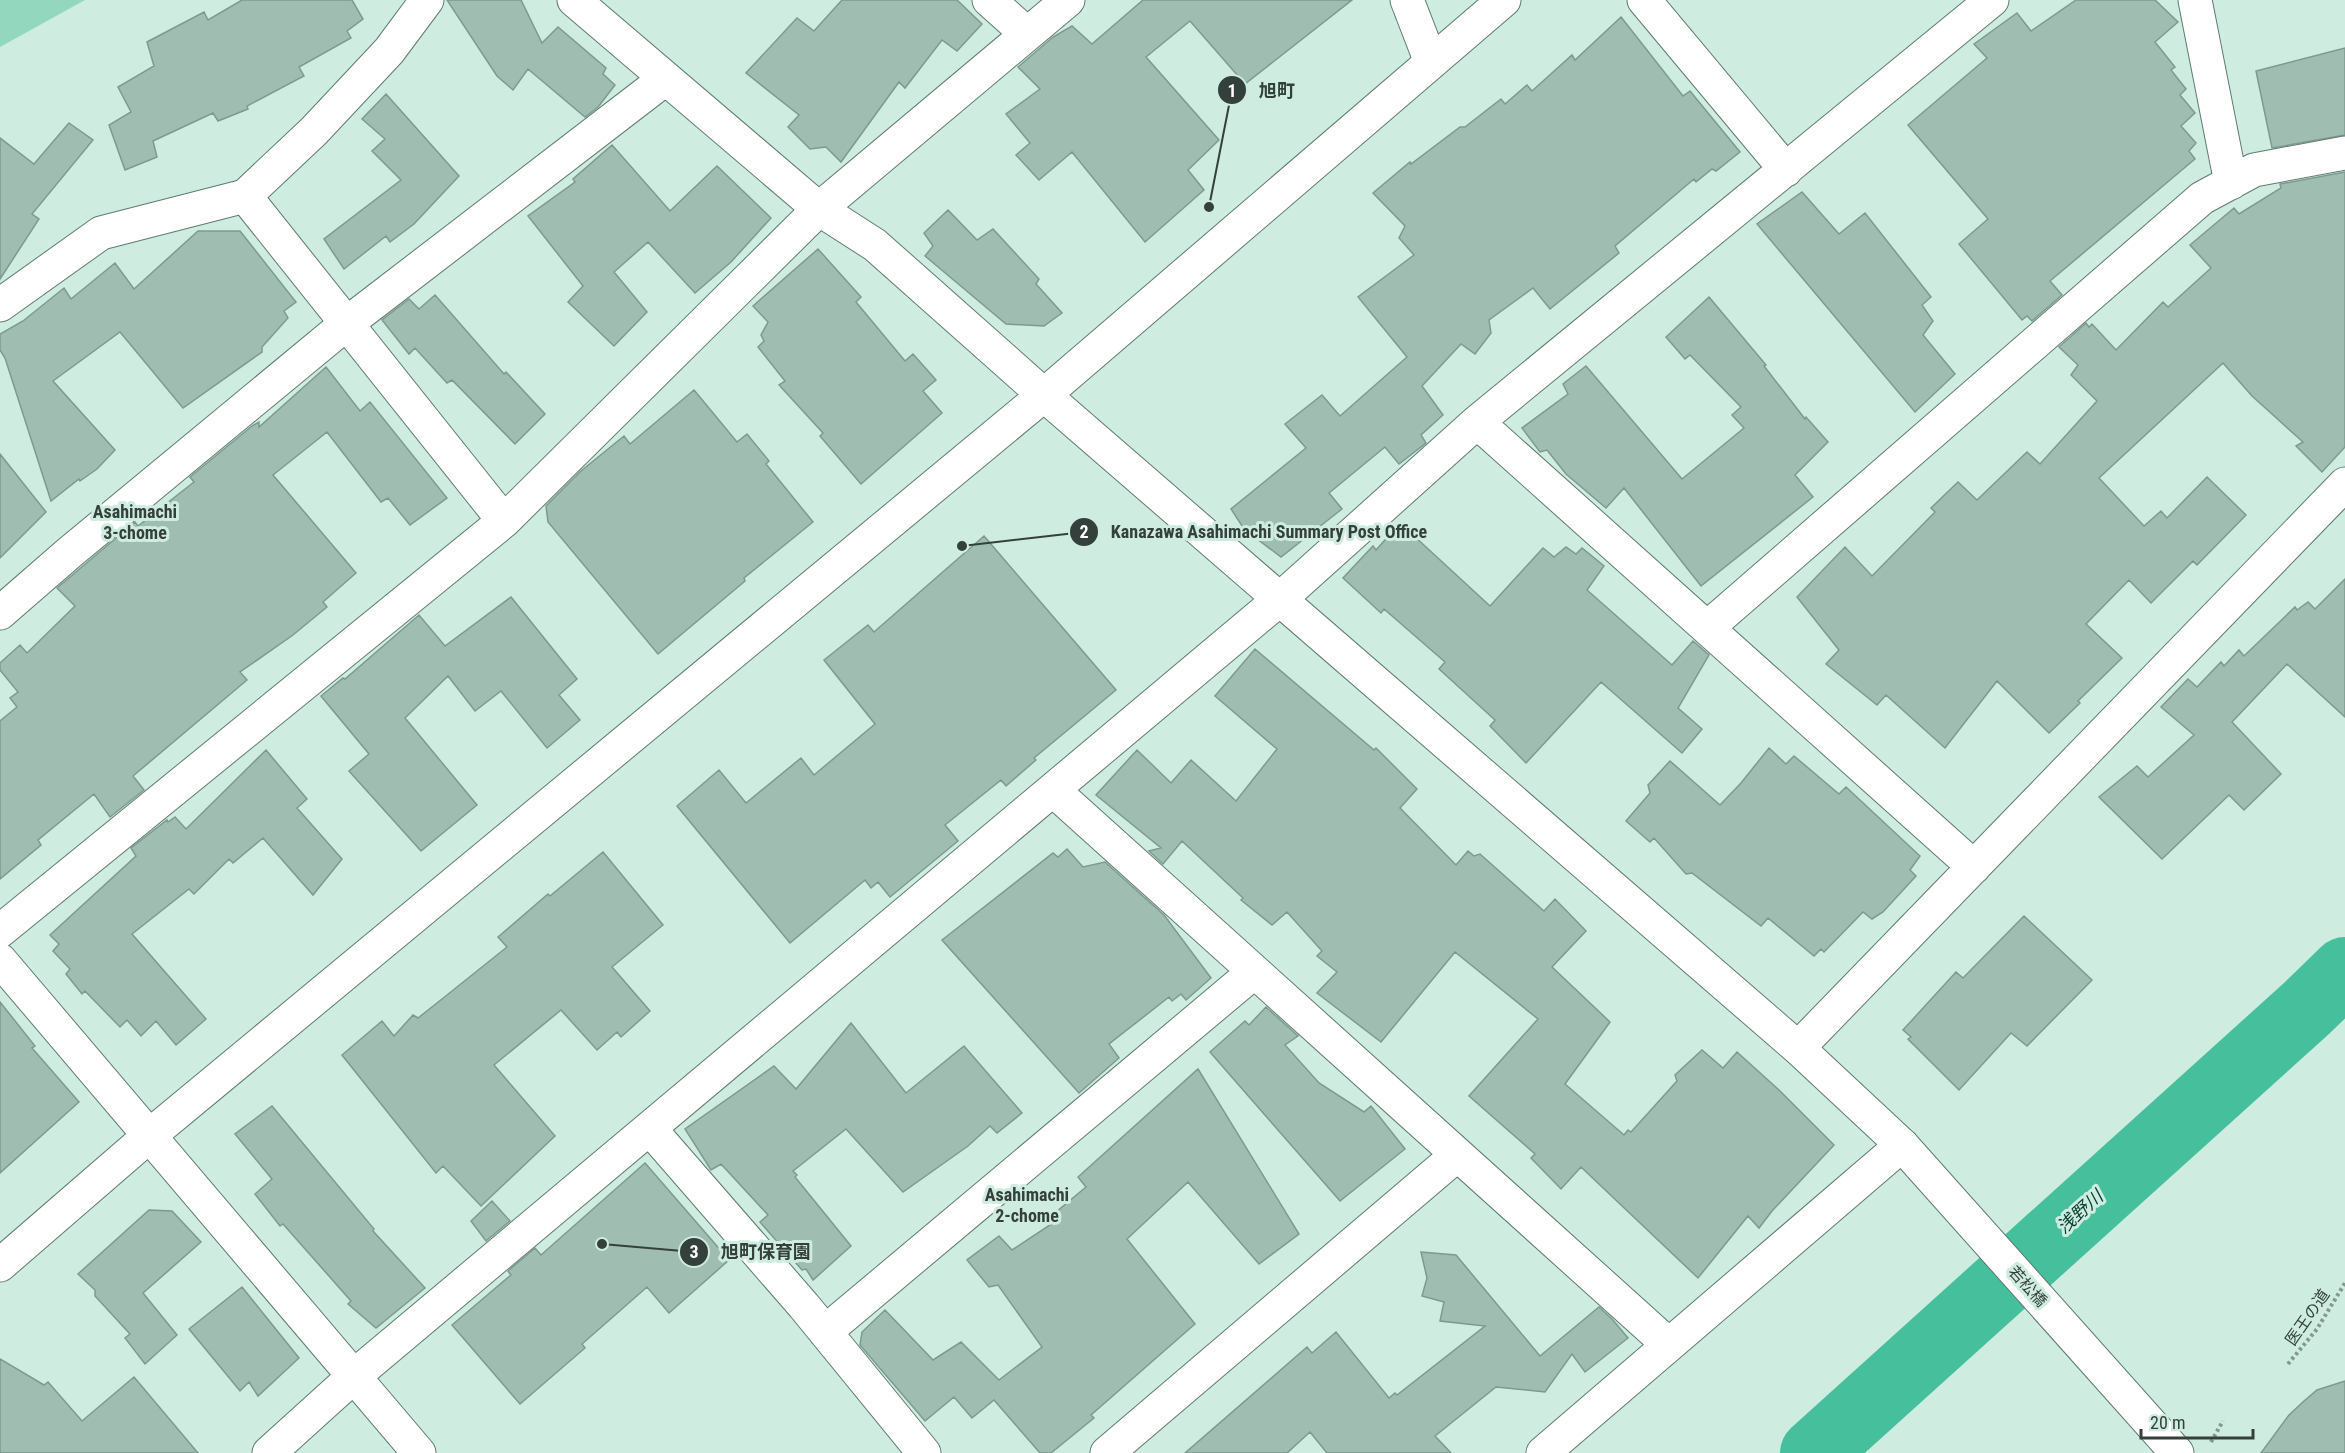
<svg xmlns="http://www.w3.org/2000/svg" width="2345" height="1453" viewBox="0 0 2345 1453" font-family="'Roboto Condensed','Noto Sans JP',sans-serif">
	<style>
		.green { fill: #94d7bf }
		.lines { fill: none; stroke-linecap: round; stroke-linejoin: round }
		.river { stroke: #46c09c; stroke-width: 68 }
		.building { fill: #a0bdb2; stroke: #7e9a8f; stroke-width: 1.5 }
		.street-casing { stroke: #607b70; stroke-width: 35 }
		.secondary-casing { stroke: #607b70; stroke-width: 35 }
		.path { stroke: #83988f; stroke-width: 4; stroke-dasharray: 3 3; stroke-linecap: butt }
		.street { stroke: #fff; stroke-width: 33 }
		.secondary { stroke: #fff; stroke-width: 33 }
		.labels { text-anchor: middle; stroke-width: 6; stroke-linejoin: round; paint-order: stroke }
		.street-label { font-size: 16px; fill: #34403b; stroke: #ceece0 }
		.neighbourhood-label { font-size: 18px; font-weight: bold; fill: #34403b; stroke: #ceece0 }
		.water-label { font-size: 18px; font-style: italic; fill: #073e2f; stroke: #ceece0 }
		.leader { fill: none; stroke: #34403b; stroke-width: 2 }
		.callout-dot { fill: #34403b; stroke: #ceece0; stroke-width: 2 }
		.mark-label { font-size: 18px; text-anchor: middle; font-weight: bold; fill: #fff }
		.callout-label { font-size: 18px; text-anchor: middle; font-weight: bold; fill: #34403b; stroke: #ceece0; stroke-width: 6; stroke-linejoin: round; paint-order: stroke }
	</style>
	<rect width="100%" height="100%" fill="#ceece0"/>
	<path class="green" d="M0 0H85L0 47Z"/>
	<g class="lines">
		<path class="river" d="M1814 1453 2307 1008 2345 971"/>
	</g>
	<path class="building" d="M242 0H352L363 19 347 31 351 38 299 67 304 76 247 106 248 109 218 121 213 113 153 141 157 157 125 170 109 125 131 112 118 87 154 66 147 42 204 12 208 20Z
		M447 0H521L542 43 558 27 606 68 603 74 615 85 598 107 585 117 528 69 513 90 497 76Z
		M842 0H957L982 24 957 51 942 40 905 88 899 82 841 162 826 147 810 149 788 127 799 115 746 73 797 18 814 31Z
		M1143 0H1352L1245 84 1190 21 1146 57 1219 140 1188 170 1204 190 1145 242 1072 152 1039 180 1016 155 1030 143 1006 114 1040 89 1018 67 1053 37 1072 26 1092 44Z
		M2076 0H2155L2178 22 2155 42 2175 67 2171 70 2186 89 2180 95 2195 113 2181 126 2196 143 2189 151 2195 159 2050 281 2062 295 2032 321 2027 316 2022 320 1959 244 1988 219 1908 125 1987 58 1974 44 2017 13 2031 31Z
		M1621 17 1683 96 1690 91 1740 152 1716 171 1712 169 1696 182 1694 179 1615 246 1619 253 1550 309 1533 288 1489 320 1491 333 1475 354 1461 344 1422 386 1443 415 1421 435 1426 443 1399 464 1385 447 1329 493 1342 509 1281 557 1244 529 1231 509 1306 448 1285 424 1322 395 1340 416 1407 357 1358 297 1414 255 1399 238 1405 226 1373 193 1410 162 1411 164 1460 127H1465L1501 99 1505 104 1527 85 1532 91 1572 55 1575 60Z
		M2345 48V135L2272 148 2256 71Z
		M386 94 459 176 414 224 390 242 386 236 344 269 324 239 401 180 372 151 385 139 362 119Z
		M69 123 93 140 32 214 39 219 0 279V138L34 164Z
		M612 145 670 211 717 166 771 218 731 262 695 293 648 242 614 272 647 312 614 346 568 302 583 286 528 216 575 182 573 179Z
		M2345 172V447L2322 472 2296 446 2303 442 2252 396 2223 363 2099 478 2144 526 2161 511 2167 518 2207 477 2246 515 2197 565 2193 561 2151 603 2129 580 2086 624 2122 658 2078 701 2080 703 2049 733 1997 681 1945 748 1886 695 1877 705 1826 664 1839 650 1797 597 1845 547 1872 576 1935 512 1931 508 1958 482 1977 500 2027 452 2040 464 2097 401 2071 375 2078 365 2059 347 2086 323 2089 327 2092 324 2116 350 2163 302 2168 307 2211 268 2190 245 2234 208 2239 214 2281 188 2280 184Z
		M1802 192 1839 234 1865 213 1931 297 1922 305 1933 321 1923 335 1955 374 1915 412 1757 224Z
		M948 210 977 240 993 229 1039 279 1036 284 1062 313 1044 326 1006 324 925 256 933 246 924 233Z
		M198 231H240L296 302 284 311 288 318 262 347V352L183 408 120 332 53 381 115 450 97 469 80 481 79 479 51 501 5 358 0 350V334L23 321 64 288 71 299 115 263 134 289Z
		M818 249 861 297 856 302 905 361 913 354 936 380 923 391 942 413 861 484 820 436 823 433 779 385 785 381 758 347 764 341 761 335 768 322 753 306Z
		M435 295 504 374 506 372 545 414 515 444 452 380 447 383 415 348 409 354 382 320 409 299 419 309Z
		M1709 297 1766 365 1764 366 1805 419 1806 417 1828 442 1795 475 1813 497 1701 586 1624 488 1606 508 1566 474 1547 450 1540 452 1522 428 1568 394 1563 384 1586 366 1682 479 1744 428 1732 415 1741 407 1690 355 1685 359 1666 337Z
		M326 367 360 411 370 402 447 498 410 525 388 498 381 502 327 432 273 475 356 573 323 602 327 607 293 635 240 672 247 680 133 776 144 790 110 817 94 794 38 840 41 845 0 879V721L17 707 10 698 18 692 0 670V663L20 645 27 653 75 606 57 588 135 522 138 526 194 482 190 477 252 426 259 422V427Z
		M694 390 737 442 747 434 769 461 766 464 813 522 744 578 745 581 658 654 548 522 546 506 581 471 624 436 630 444Z
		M0 454 46 512 0 558Z
		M1400 523 1490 606 1543 548 1554 557 1566 547 1576 554 1582 548 1604 566 1587 590 1672 665 1693 641 1709 655 1678 708 1702 729 1682 753 1601 682 1526 763 1490 726 1495 720 1439 669 1445 662 1384 609 1381 613 1343 578 1373 546 1376 550Z
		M984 536 1116 690 1034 758 1036 760 1006 786 1001 780 945 825 958 841 890 897 878 882 871 888 865 880 790 943 677 806 719 770 746 803 801 758 814 775 875 724 824 660 868 625 874 632Z
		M2345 579V717L2287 664 2232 722 2281 774 2244 810 2229 795 2162 859 2099 797 2137 766 2148 777 2194 735 2161 707 2188 679 2197 687 2221 662 2224 666 2239 650 2244 656 2295 607 2297 610 2308 602 2315 609Z
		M511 597 577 679 559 695 580 720 547 748 501 691 475 711 448 676 405 718 477 805 421 851 349 771 369 754 321 696 343 678 345 679 419 615 445 646Z
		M1255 649 1374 750 1376 748 1417 789 1400 808 1456 865 1468 851 1474 856 1480 854 1544 911 1555 899 1586 931 1552 967 1610 1022 1565 1084 1624 1135 1628 1130 1631 1132 1677 1081 1675 1075 1702 1050 1723 1068 1737 1052 1779 1090 1834 1145 1772 1211 1759 1228 1748 1216 1698 1278 1581 1167 1561 1189 1531 1158 1535 1154 1469 1096 1538 1019 1455 952 1381 1042 1317 993 1337 972 1317 956 1322 951 1287 912 1272 925 1241 900 1243 898 1182 841 1163 864 1149 851 1161 848 1096 795 1137 750 1171 783 1191 760 1236 801 1277 749 1215 696Z
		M1769 748 1786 764 1794 756 1839 794 1846 787 1920 856 1910 870 1916 876 1883 912 1872 919 1863 912 1824 952 1821 949 1814 956 1768 918 1761 926 1692 873 1686 874 1654 838 1650 842 1626 821 1650 793 1648 785 1670 761 1720 805 1741 783Z
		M266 750 307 799 297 808 342 859 313 895 263 838 233 863 229 859 194 894 189 889 132 934 206 1019 176 1045 156 1021 141 1036 127 1020 120 1027 85 991 82 994 66 974 70 969 53 951 59 944 50 935 136 856 131 848 167 820 168 822 175 817 186 829Z
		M1067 849 1083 867 1105 862 1164 915 1211 978 1186 1000 1181 994 1172 1001 1169 997 1109 1044 1119 1058 1079 1093 942 940 1053 853 1058 857Z
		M603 852 663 925 612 967 650 1011 621 1037 617 1032 597 1050 561 1010 494 1065 555 1136 481 1206 443 1166 436 1173 342 1055 382 1021 394 1036 413 1015 418 1018 447 995 507 947 498 937 548 894 550 896Z
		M2024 916 2092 980 2027 1046 2011 1033 1959 1090 1908 1039 1911 1037 1903 1030 1956 972 1963 978Z
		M0 1002 35 1046 32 1048 79 1102 0 1173Z
		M1266 1007 1298 1036 1285 1045 1319 1083 1364 1112 1371 1106 1405 1149 1340 1201 1210 1052 1245 1021 1249 1025Z
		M851 1023 906 1093 964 1046 1022 1113 997 1133 990 1126 968 1146 903 1192 846 1129 793 1171 797 1175 795 1177 851 1246 813 1280 806 1269 802 1270 760 1222 768 1215 721 1164 711 1170 685 1129 774 1066 796 1089Z
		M1198 1069 1299 1234 1259 1264 1188 1182 1127 1239 1195 1324 1091 1415 1094 1418 1051 1453H1040L994 1400 972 1418 954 1397 925 1421 860 1345 862 1332 885 1310 933 1360 961 1342 999 1380 1042 1347 998 1285 989 1287 967 1260 999 1236 1012 1250 1059 1219 1055 1213 1086 1187 1078 1177Z
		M272 1106 374 1229 373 1231 425 1288 376 1328 348 1304 351 1301 283 1224 280 1226 255 1194 272 1179 235 1134Z
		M645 1163 729 1260 669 1313 647 1287 582 1344 585 1348 520 1404 452 1325 511 1275 508 1271 535 1248 541 1255Z
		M492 1201 510 1221 486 1241 471 1221Z
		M149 1210 172 1211 201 1242 143 1293 177 1335 145 1364 125 1338 130 1334 95 1296V1290L78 1274Z
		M1421 1252 1456 1255 1540 1356 1599 1307 1612 1319 1628 1338 1585 1372 1572 1354 1545 1392 1496 1387 1435 1436 1451 1453H1327L1310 1432 1287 1453H1185L1307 1347 1312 1353 1336 1332 1389 1398 1395 1393 1397 1395 1485 1326 1440 1321 1444 1302 1422 1296 1427 1278Z
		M242 1287 299 1358 258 1396 249 1382 240 1391 189 1329Z
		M0 1359 44 1385 48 1382 82 1421 134 1377 198 1453H0Z
		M2345 1381V1453H2261L2289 1415 2304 1401 2317 1390Z"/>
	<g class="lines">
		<defs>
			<path id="street" d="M574 0 819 209 875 245 1044 395
				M989 0 1027 34
				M1407 0 1431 62
				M1644 0 1786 170
				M2195 0 2231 183
				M245 196 504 521
				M0 305 101 233 245 196 314 131 389 51 427 0
				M1477 422 1974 867
				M0 613 69 553 346 324 665 79
				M1707 628 2202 198 2254 170 2345 153
				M1053 790 1669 1345
				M0 931 504 521 819 209 1068 0
				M0 960 419 1453
				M1798 1048 2345 484
				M650 1129 804 1306 924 1453
				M825 1332 1254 972
				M269 1453 353 1377 1280 599 1477 422 1992 0
				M1107 1453 1457 1155
				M1543 1453 1902 1145"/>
			<path id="secondary" d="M1044 395 1798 1048 1902 1145 2177 1453
				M0 1265 149 1136 1044 395 1504 0"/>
		</defs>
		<use href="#street" class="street-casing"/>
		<use href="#secondary" class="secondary-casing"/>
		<path class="path" d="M2288 1364 2317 1329 2345 1283
			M2211 1442 2223 1421"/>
		<use href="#street" class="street"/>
		<use href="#secondary" class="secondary"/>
	</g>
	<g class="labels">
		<g class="street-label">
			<text transform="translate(2028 1286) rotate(48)" y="6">若松橋</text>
			<text transform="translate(2307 1317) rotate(-55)" y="6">医王の道</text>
		</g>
		<g class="neighbourhood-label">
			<text x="135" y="518">Asahimachi<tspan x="135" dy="21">3-chome</tspan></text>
			<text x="1027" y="1201">Asahimachi<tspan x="1027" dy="21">2-chome</tspan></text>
		</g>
		<g class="water-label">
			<text transform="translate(2080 1212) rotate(-42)" y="6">浅野川</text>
		</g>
	</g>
	<path class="leader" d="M1209 207L1232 90M962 546L1084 532M602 1244L694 1252"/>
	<g class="callout-dot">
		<circle cx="1209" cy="207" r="6"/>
		<circle cx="962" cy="546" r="6"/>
		<circle cx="602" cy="1244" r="6"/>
		<circle cx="1232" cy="90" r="15"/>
		<circle cx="1084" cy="532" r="15"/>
		<circle cx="694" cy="1252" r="15"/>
	</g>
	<g class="mark-label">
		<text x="1232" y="97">1</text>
		<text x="1084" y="538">2</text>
		<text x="694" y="1258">3</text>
	</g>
	<g class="callout-label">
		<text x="1277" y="97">旭町</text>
		<text x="1269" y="538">Kanazawa Asahimachi Summary Post Office</text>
		<text x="766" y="1258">旭町保育園</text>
	</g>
	<path d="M2141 1429v9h112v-9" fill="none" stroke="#34403b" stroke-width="3"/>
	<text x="2150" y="1429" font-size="18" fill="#34403b" stroke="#ceece0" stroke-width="4.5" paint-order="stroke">20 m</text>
</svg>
